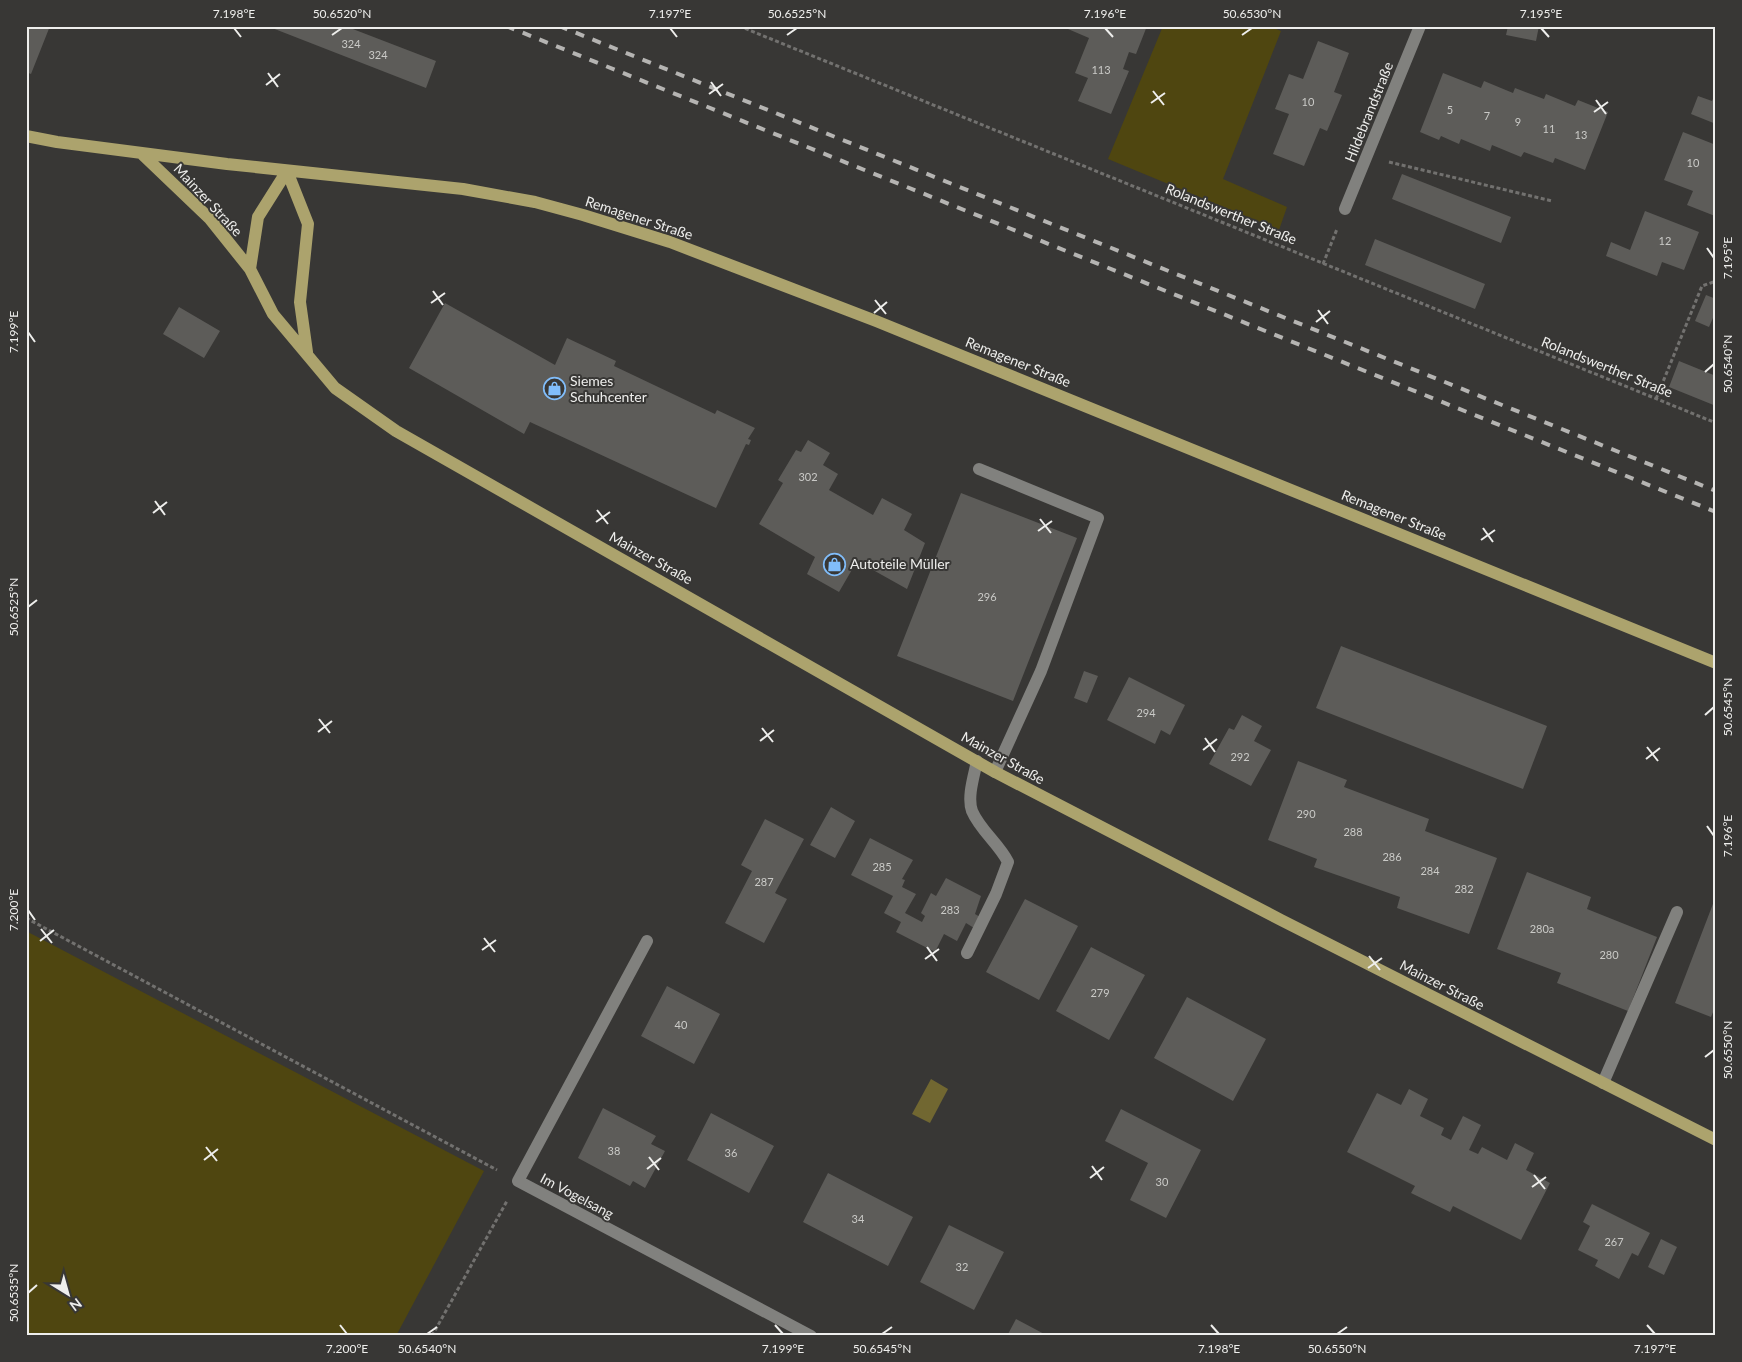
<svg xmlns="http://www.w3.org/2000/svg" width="1742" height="1362" viewBox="0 0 1742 1362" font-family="Lato,sans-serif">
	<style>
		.green { fill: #4f4610 }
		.water { fill: #716731 }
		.building { fill: #5d5c59 }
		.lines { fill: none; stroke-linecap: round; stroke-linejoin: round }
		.path { stroke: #72716f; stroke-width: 3; stroke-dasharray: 4 2.5; stroke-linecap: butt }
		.minor { stroke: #81817e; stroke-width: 12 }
		.major { stroke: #aca36d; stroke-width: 12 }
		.rail { stroke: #b5b4b2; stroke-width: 4; stroke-dasharray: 9 9; stroke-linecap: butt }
		.ticks { fill: none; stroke: #eeeeec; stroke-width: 2 }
		.labels { text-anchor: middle; stroke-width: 4; stroke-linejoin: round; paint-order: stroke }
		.number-label { font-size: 11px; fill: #cacac7 }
		.street-label { font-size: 14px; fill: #eeeeec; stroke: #383735 }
		.poi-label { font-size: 14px; fill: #eeeeec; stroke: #383735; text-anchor: start }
		.neatline { fill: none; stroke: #eeeeec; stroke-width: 2 }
		.ticks-label { font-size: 12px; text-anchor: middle; fill: #eeeeec }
	</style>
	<rect width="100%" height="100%" fill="#383735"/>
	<path class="green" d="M1163 26H1269L1281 31 1223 179 1287 207 1279 230 1108 159Z
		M26 931 484 1171 396 1336H26Z"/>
	<path class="water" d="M931 1079 948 1089 930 1123 912 1114Z"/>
	<path class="building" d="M26 26H50L31 74 26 72Z
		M267 26H345L436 61 426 88Z
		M1061 26H1147L1136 54 1129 52 1123 69 1129 71 1111 114 1078 101 1088 78 1075 73 1089 38Z
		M1508 26H1539L1536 41 1506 35Z
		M1318 41 1349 53 1334 92 1342 95 1327 131 1320 128 1304 166 1273 154 1289 114 1275 109 1289 74 1303 79Z
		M1443 73 1481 88 1484 81 1513 93 1515 88 1544 99 1546 94 1575 106 1578 100 1608 112 1585 170 1555 158 1553 163 1524 152 1521 157 1492 145 1490 151 1461 139 1459 144 1441 136 1439 140 1420 132Z
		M1716 93V124L1691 114 1698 96 1712 101Z
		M1683 132 1716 145 1715 216 1687 205 1693 191 1664 180Z
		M1402 174 1511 217 1501 243 1392 199Z
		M1645 211 1699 232 1684 270 1662 262 1657 276 1606 256 1611 242 1630 250Z
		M1375 239 1485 284 1475 309 1365 265Z
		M1706 295 1716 299V311L1709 327 1695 321Z
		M445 303 555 365 567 338 616 361 614 366 715 414 717 410 755 428 748 439 751 440 749 445 746 444 716 508 530 422 524 434 409 368Z
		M179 307 220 331 204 358 163 334Z
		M1679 361 1716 376V406L1669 387Z
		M808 440 830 453 823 465 838 474 829 490 873 515 882 498 912 514 904 530 925 543 907 589 857 561 839 592 807 574 815 557 759 524 783 483 778 480 796 450 801 452Z
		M961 493 1077 538 1013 701 897 656Z
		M1341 646 1547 726 1523 789 1316 708Z
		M1084 671 1098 676 1087 703 1074 698Z
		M1129 677 1185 705 1170 735 1161 730 1155 744 1107 720Z
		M1242 715 1262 726 1254 741 1271 750 1251 786 1209 764 1229 728 1234 730Z
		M1298 761 1347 780 1344 787 1429 819 1425 831 1497 858 1469 934 1397 908 1400 897 1314 867 1317 859 1268 840Z
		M831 807 855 821 835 858 810 845Z
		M765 819 804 839 775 893 787 899 764 943 725 923 752 871 741 865Z
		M870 838 913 860 902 879 905 880 902 887 916 894 905 913 922 922 925 916 921 913 931 893 936 896 946 878 981 896 975 914 980 917 974 928 966 923 957 941 944 934 935 952 896 932 901 922 884 913 893 896 851 875Z
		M1527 872 1591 897 1587 909 1657 937 1628 1011 1557 983 1561 973 1497 949Z
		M1716 896V1005L1711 1017 1675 1003Z
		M1025 899 1078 926 1039 1000 986 972Z
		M1091 947 1145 975 1109 1040 1056 1011Z
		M667 986 720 1014 694 1064 641 1036Z
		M1187 997 1266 1039 1233 1101 1154 1058Z
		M1409 1089 1428 1099 1420 1116 1444 1128 1441 1135 1451 1140 1463 1116 1481 1125 1469 1150 1478 1154 1482 1147 1507 1160 1515 1143 1534 1153 1526 1170 1550 1183 1521 1240 1453 1206 1450 1212 1411 1193 1415 1186 1347 1152 1377 1093 1401 1105Z
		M603 1108 656 1136 651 1144 665 1151 645 1188 633 1181 630 1186 578 1158Z
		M1121 1109 1201 1150 1166 1218 1130 1200 1148 1163 1105 1141Z
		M711 1113 774 1146 749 1193 687 1160Z
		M828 1173 913 1217 888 1266 803 1222Z
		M1592 1204 1650 1233 1638 1256 1632 1253 1619 1279 1595 1266 1598 1260 1578 1250 1590 1226 1583 1222Z
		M949 1225 1004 1252 974 1310 920 1282Z
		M1661 1239 1677 1247 1664 1275 1648 1267Z
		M1016 1319 1048 1336H1007Z"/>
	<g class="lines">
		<path class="path" d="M739 26 1716 423
			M1389 162 1552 201
			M1323 264 1337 229
			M1656 399 1702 286 1716 281
			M26 918 497 1170
			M432 1336 507 1201"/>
		<path class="minor" d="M1345 209 1420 26
			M979 469 1098 518 1041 671 995 772
			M647 941 518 1181 811 1336
			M967 953 996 894 1008 862C999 844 980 830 972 811 967 797 974 776 977 761
			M1603 1083 1677 912"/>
		<path class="major" d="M26 136 57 142 227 164 463 189 535 202 583 215 670 242 876 321 1716 663
			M142 154 210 219 250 269 273 314 335 388 396 431 995 772 1281 920 1716 1140
			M287 171 308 224 300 302 307 352
			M250 269 258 217 287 171"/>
		<path class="rail" d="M506 26 1716 512
			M559 26 1716 491"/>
	</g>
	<path class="ticks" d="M234 28 241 37M670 28 677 37M1105 28 1113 37M1541 28 1549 37M332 35 342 28M787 35 797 28M1242 35 1252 28M268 73 278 87M711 82 721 96M266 85 280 74M1153 91 1164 105M709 94 723 84M1596 100 1606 114M1151 103 1165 93M1594 112 1608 102M1707 248 1714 258M433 291 443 305M875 300 886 314M431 303 445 293M1318 310 1328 324M874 313 887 302M1316 322 1330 311M28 332 35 342M1705 372 1714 364M155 501 165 515M597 510 608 524M153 513 167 502M1040 519 1051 533M596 522 610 512M1483 528 1493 542M1038 531 1052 521M1481 540 1495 530M28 607 37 600M1705 715 1714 707M319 719 330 733M762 728 773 742M318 732 332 721M1205 738 1215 752M760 741 774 730M1647 747 1658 761M1203 750 1217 739M1646 759 1660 748M1707 826 1714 836M28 910 35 920M41 929 52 943M484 938 495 952M40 941 54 930M927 947 937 961M482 950 496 940M1369 956 1380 970M925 959 939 949M1368 968 1382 958M1705 1057 1714 1050M206 1147 217 1161M649 1157 659 1170M204 1160 218 1149M1092 1166 1102 1180M647 1169 661 1158M1534 1175 1545 1189M1090 1178 1104 1167M1532 1187 1546 1177M28 1293 37 1285M340 1325 347 1334M775 1325 783 1334M1211 1325 1219 1334M1647 1325 1655 1334M427 1334 437 1327M882 1334 892 1327M1337 1334 1347 1327"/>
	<defs>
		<symbol id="shop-ring" viewBox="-11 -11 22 22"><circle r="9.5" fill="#383735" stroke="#81bdfa" stroke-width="1.5"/><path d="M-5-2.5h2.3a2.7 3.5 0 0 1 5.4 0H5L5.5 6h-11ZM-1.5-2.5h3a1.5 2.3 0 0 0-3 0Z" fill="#81bdfa"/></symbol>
	</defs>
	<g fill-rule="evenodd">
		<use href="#shop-ring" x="542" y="376" width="25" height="25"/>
		<use href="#shop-ring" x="822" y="552" width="25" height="25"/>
	</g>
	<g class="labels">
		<g class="number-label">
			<text x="351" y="48">324</text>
			<text x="378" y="59">324</text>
			<text x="1101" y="74">113</text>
			<text x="1308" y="106">10</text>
			<text x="1450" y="114">5</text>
			<text x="1487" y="120">7</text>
			<text x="1518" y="126">9</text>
			<text x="1549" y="133">11</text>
			<text x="1581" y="139">13</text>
			<text x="1693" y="167">10</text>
			<text x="1665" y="245">12</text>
			<text x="808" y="481">302</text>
			<text x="987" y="601">296</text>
			<text x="1146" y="717">294</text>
			<text x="1240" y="761">292</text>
			<text x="1306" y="818">290</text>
			<text x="1353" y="836">288</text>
			<text x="1392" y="861">286</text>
			<text x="882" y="871">285</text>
			<text x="1430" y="875">284</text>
			<text x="764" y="886">287</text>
			<text x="1464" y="893">282</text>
			<text x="950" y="914">283</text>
			<text x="1542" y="933">280a</text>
			<text x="1609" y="959">280</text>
			<text x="1100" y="997">279</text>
			<text x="681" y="1029">40</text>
			<text x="614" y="1155">38</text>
			<text x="731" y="1157">36</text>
			<text x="1162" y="1186">30</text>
			<text x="858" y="1223">34</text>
			<text x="1614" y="1246">267</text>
			<text x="962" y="1271">32</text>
		</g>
		<g class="street-label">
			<text transform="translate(1369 112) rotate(-68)" y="5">Hildebrandstraße</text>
			<text transform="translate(208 200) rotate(47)" y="5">Mainzer Straße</text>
			<text transform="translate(1231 214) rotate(22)" y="5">Rolandswerther Straße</text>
			<text transform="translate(639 218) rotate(18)" y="5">Remagener Straße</text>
			<text transform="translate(1018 362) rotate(22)" y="5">Remagener Straße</text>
			<text transform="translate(1607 367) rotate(22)" y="5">Rolandswerther Straße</text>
			<text transform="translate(1394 515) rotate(22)" y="5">Remagener Straße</text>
			<text transform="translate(651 558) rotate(29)" y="5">Mainzer Straße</text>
			<text transform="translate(1003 758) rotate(29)" y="5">Mainzer Straße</text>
			<text transform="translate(1442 985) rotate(27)" y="5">Mainzer Straße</text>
			<text transform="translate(577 1196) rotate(28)" y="5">Im Vogelsang</text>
		</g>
		<g class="poi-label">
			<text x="570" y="386">Siemes<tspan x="570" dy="16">Schuhcenter</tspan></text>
			<text x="850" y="569">Autoteile Müller</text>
		</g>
	</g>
	<rect width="1742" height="1362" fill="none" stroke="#383735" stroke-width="55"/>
	<g transform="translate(68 1294) rotate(143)" stroke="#383735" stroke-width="4" paint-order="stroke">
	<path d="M0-4L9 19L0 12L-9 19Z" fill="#eeeeec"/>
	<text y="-8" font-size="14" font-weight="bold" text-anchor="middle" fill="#eeeeec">N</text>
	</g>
	<rect x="28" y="28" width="1686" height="1306" class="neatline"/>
	<g class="ticks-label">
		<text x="234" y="18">7.198°E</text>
		<text x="342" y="18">50.6520°N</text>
		<text x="670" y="18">7.197°E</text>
		<text x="797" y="18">50.6525°N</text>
		<text x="1105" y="18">7.196°E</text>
		<text x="1252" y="18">50.6530°N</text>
		<text x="1541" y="18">7.195°E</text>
		<text transform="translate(1728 258) rotate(-90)" y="4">7.195°E</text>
		<text transform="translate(14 332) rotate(-90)" y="4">7.199°E</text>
		<text transform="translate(1728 364) rotate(-90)" y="4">50.6540°N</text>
		<text transform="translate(14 607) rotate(-90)" y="4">50.6525°N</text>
		<text transform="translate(1728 707) rotate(-90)" y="4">50.6545°N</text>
		<text transform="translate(1728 836) rotate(-90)" y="4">7.196°E</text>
		<text transform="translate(14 910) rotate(-90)" y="4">7.200°E</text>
		<text transform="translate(1728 1050) rotate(-90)" y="4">50.6550°N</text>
		<text transform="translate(14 1293) rotate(-90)" y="4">50.6535°N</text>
		<text x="347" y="1353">7.200°E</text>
		<text x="427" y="1353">50.6540°N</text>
		<text x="783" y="1353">7.199°E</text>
		<text x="882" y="1353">50.6545°N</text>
		<text x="1219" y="1353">7.198°E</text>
		<text x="1337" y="1353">50.6550°N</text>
		<text x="1655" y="1353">7.197°E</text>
	</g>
</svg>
